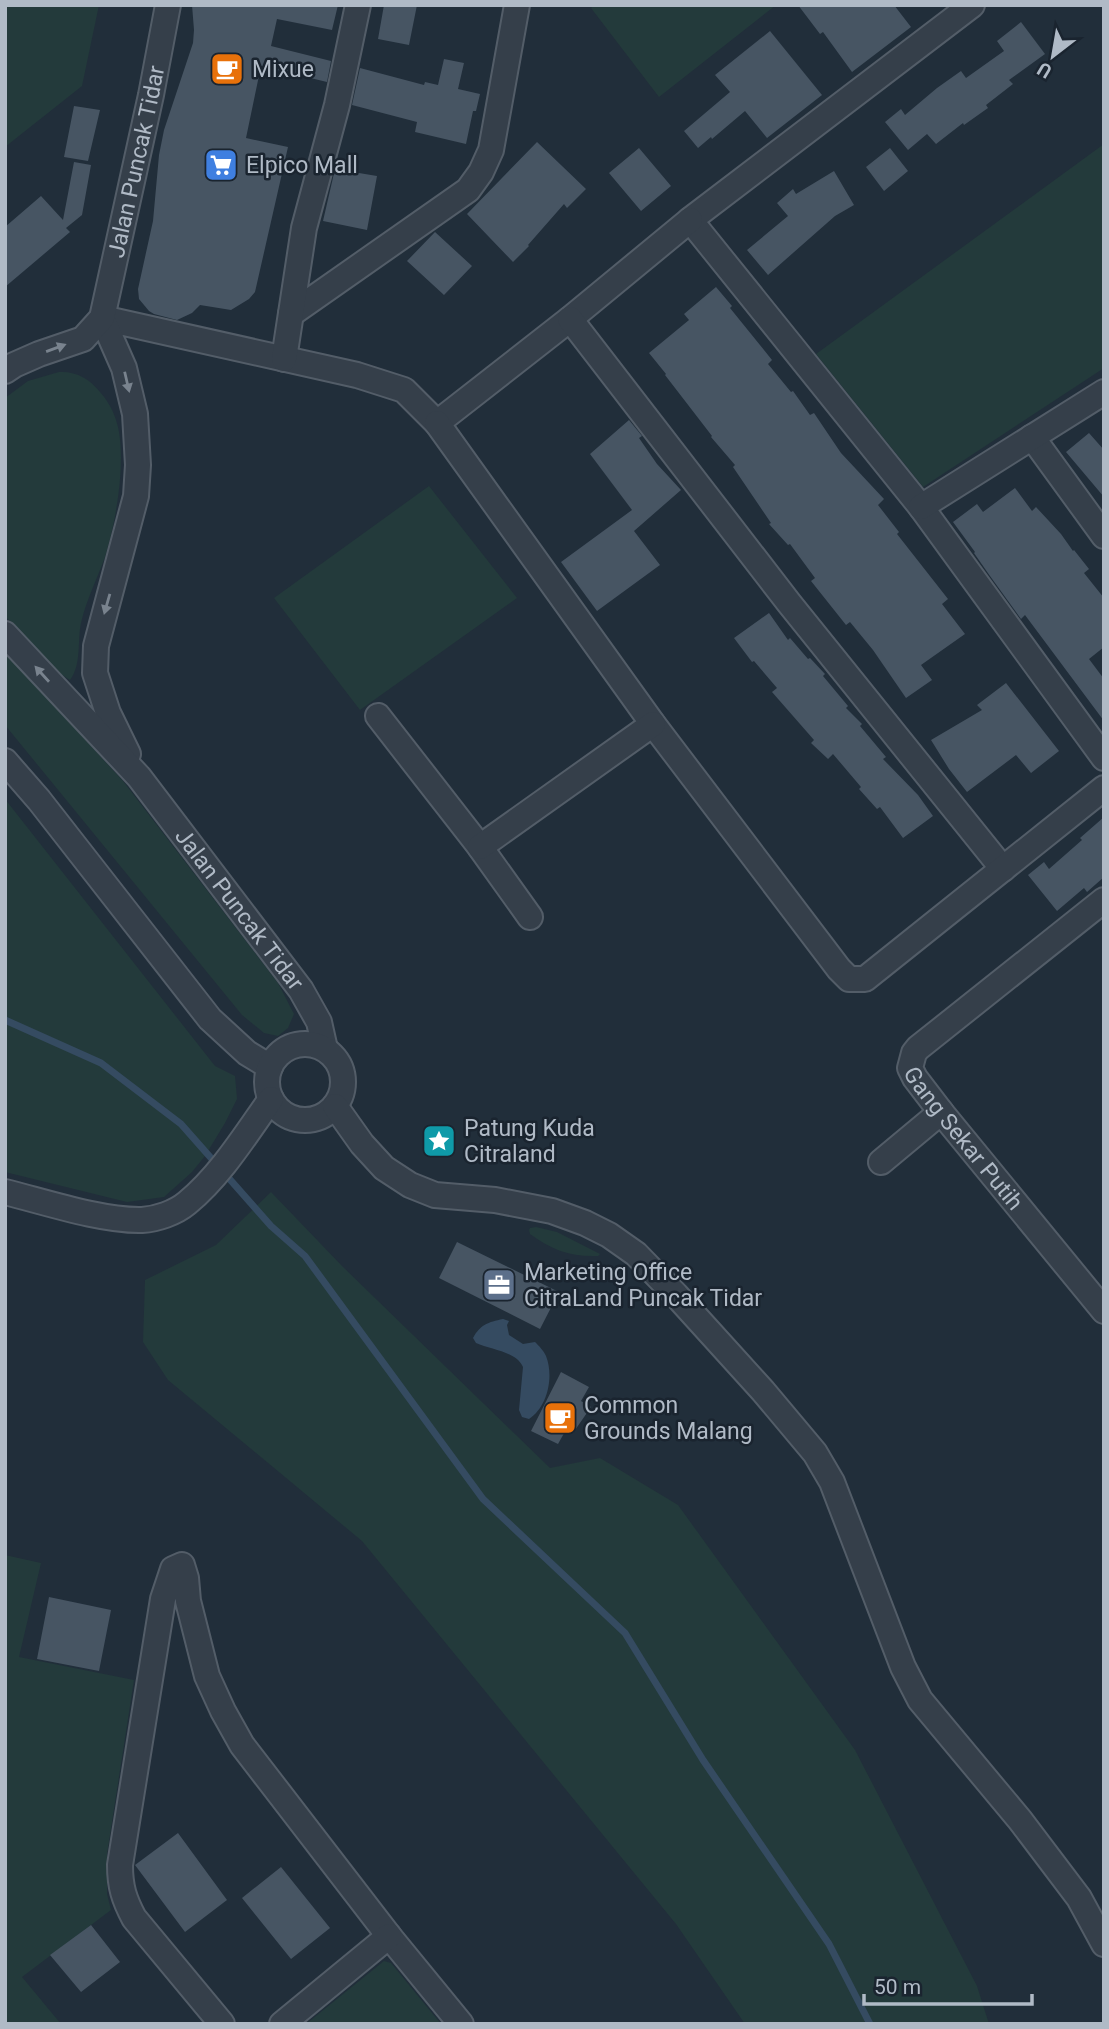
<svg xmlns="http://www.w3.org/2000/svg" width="1109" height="2029" viewBox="0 0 1109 2029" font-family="Roboto,sans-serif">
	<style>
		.green { fill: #233a3b }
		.water { fill: #354b61 }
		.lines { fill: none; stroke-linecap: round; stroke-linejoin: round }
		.stream { stroke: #354b61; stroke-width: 7 }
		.building { fill: #475563 }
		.street-casing { stroke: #535d68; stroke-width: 28 }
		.street { stroke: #353f4a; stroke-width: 24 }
		.oneway { fill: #79838e }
		.labels { text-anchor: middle; stroke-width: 5; stroke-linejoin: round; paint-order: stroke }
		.poi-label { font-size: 23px; fill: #b0bac6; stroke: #1a242f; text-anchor: start }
		.street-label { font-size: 23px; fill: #b0bac6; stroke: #1a242f }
	</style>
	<rect width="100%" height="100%" fill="#212e3a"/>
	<path class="green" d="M5 5H99L82 86 5 147Z
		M594 5H776L659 97 591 8Z
		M1104 144V368L923 487 816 354Z
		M59 372C76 371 90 379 100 392 107 400 113 410 116 420 128 455 116 522 105 557 97 579 86 601 81 623 77 641 82 664 70 680L56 671 5 616V398L28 381Z
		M429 486 517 598 360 710 274 598Z
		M5 652 123 781 278 983 294 1014 288 1028 278 1036 264 1033 242 1015 5 725Z
		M5 799 215 1066 235 1076 237 1099 225 1123 205 1156 192 1172 164 1197 127 1202 5 1172Z
		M271 1192 342 1266 550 1468 600 1458 678 1505 855 1750 977 1986 989 2024H745L676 1924 362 1541 168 1380 143 1342 145 1280 216 1245Z
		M536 1227 557 1232 600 1254 598 1256C570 1257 552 1250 530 1234L529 1230 530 1228Z
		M5 1555 41 1563 19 1657 134 1680 107 1854V1894L111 1910 22 1977 61 2024H5Z
		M384 1961 391 1963 441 2024H306Z"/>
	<path class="water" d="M503 1319 509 1321 507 1325 509 1335 523 1344 535 1342C539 1346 544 1351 546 1356 554 1376 548 1407 529 1419L522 1417 519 1410 523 1367C516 1351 491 1350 476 1343L473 1338C480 1325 488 1322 503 1319Z"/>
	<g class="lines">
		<path class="stream" d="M5 1020 101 1063 181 1124 271 1226 305 1256 483 1499 625 1633 703 1760 829 1944 870 2024"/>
	</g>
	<path class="building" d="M192 5H338L332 30 277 19 271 46 331 61 327 82 261 66 246 138 288 147 255 292 249 299 231 310 200 305 192 313 177 320 154 314 149 311 139 299 138 289 153 221 159 155 164 130 193 43 194 30Z
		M384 5H417L409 45 378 39Z
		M798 5H894L911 27 852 72 823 32 820 34Z
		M1021 22 1045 54 1009 80 1013 84 986 105 988 108 964 125 963 123 936 144 927 134 908 150 885 122 901 109 905 115 937 88 961 71 966 78 1004 51 997 41Z
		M770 31 822 95 767 138 745 111 712 139 711 137 698 148 684 131 730 92 715 75Z
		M444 59 464 63 458 89 480 94 476 111H473L466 144 415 132 417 122 352 105 360 68 424 85 425 82 438 85Z
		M74 106 100 110 88 161 64 157Z
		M537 142 586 189 567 208 564 204 528 245 529 246 513 262 467 214Z
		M639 148 671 186 641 211 609 173Z
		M890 148 908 171 884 191 866 167Z
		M74 162 91 165 82 215 66 228 70 232 5 287V227L41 196 63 220Z
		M335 169 377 176 367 230 323 221Z
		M834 171 854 205 835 216 768 275 747 250 788 216 777 203 793 189 796 194Z
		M435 232 472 266 444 295 407 261Z
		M716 287 732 306 730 308 772 360 768 364 791 392 793 391 810 415 814 413 841 453 884 499 878 505 899 532 897 534 948 599 942 604 965 634 921 665 932 680 906 698 873 650 850 622 846 625 811 581 815 578 790 544 788 545 769 524 771 523 733 467 735 465 711 437 712 436 665 375 666 374 649 353 689 320 684 314Z
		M629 420 642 436 639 438 657 464 681 490 634 531 660 565 597 611 561 562 632 510 590 454Z
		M1089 433 1104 450V497L1066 452Z
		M1015 488 1032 511 1036 507 1061 534 1073 551 1074 550 1089 569 1084 573 1104 598V647L1089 659 1104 679V721L1025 615 1021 619 990 576 974 553 975 552 953 522 977 504 983 512Z
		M769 613 788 640 790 638 808 659 810 658 825 674 823 676 848 706 846 708 862 724 860 726 886 757 883 759 918 795 933 816 903 838 880 807 877 809 859 789 861 787 833 754 828 759 811 743 814 740 772 692 777 688 754 661 752 662 734 638Z
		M1006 683 1059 751 1031 773 1016 755 967 792 949 769 931 740 982 710 977 705Z
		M1104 817V877L1087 892 1084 888 1057 911 1028 875 1044 862 1049 869 1082 840 1080 838Z
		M457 1242 559 1292 540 1329 439 1278Z
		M561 1372 589 1387 581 1401 591 1407 573 1433 567 1428 558 1444 531 1431Z
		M49 1597 111 1610 99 1671 37 1659Z
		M178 1833 227 1900 185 1932 135 1865Z
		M281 1867 330 1928 291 1959 242 1898Z
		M91 1925 120 1962 81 1992 50 1955Z"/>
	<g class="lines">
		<defs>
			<g id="street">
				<path d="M972 5 690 220 921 507 1104 758"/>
				<path d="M291 314 468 190 481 172 491 150 517 5"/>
				<path d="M102 318 357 375 404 390 437 423 570 319 690 220"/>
				<path d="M102 318 124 368 135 414 138 465 136 496 96 646 95 673 108 713 128 754"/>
				<path d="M570 319 789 603 1003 869"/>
				<path d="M284 359 304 228 337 105 358 5"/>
				<path id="s1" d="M5 371 14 365 39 354 83 339 102 318 151 95 168 5"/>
				<path d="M437 423 653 724 839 969 849 979H865L1104 788"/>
				<path d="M1032 437 1104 536"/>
				<path d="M921 507 1104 392"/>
				<path id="s2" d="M5 634 139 777 301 990 319 1022 325 1049"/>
				<path d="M378 716 480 847 530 917"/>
				<path d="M5 761 39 800 210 1019 247 1053 270 1067"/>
				<path d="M480 847 653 724"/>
				<path id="s3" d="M1104 900 918 1048 914 1053 910 1068 915 1078 941 1112 1104 1311"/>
				<circle cx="305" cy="1082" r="38"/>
				<path d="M335 1106 362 1144 384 1168 410 1185 435 1195 495 1200 552 1211 585 1223 609 1235 636 1254 676 1295 763 1391 815 1453 832 1482 903 1667 920 1700 1020 1820 1079 1898 1104 1944"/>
				<path d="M881 1162 941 1112"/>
				<path d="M5 1192C45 1202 102 1221 142 1220 157 1219 175 1213 187 1203 221 1175 246 1134 271 1099"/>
				<path d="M222 2024 134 1918C124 1899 120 1887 120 1865L163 1599 173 1569 182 1565 186 1578 188 1601 207 1676 223 1711 242 1745 389 1936 461 2024"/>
				<path d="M282 2024 389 1936"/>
			</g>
		</defs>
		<use href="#street" class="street-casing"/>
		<use href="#street" class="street"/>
	</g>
	<defs><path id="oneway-solid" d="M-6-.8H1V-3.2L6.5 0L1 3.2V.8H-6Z" transform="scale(1.75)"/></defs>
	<g class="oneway">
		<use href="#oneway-solid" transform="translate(56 348) rotate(-20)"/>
		<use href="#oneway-solid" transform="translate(127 382) rotate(77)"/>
		<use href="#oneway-solid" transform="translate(107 604) rotate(106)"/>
		<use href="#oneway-solid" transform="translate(42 674) rotate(-132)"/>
	</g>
	<defs>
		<symbol id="cafe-square" viewBox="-11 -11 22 22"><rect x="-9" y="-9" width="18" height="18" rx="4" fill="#e8710a" stroke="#1a242f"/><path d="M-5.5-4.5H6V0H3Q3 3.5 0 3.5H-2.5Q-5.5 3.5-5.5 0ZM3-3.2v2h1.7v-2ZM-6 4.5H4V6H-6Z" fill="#fff"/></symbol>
		<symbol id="supermarket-square" viewBox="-11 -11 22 22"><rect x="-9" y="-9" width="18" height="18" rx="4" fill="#3f7fe0" stroke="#1a242f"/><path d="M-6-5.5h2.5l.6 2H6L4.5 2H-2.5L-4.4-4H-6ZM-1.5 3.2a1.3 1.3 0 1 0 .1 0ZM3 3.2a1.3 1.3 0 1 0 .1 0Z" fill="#fff"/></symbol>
		<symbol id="sight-square" viewBox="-11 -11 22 22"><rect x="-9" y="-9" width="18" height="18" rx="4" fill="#0f9aa8" stroke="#1a242f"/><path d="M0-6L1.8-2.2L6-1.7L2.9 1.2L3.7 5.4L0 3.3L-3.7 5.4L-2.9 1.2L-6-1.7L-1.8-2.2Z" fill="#fff"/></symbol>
		<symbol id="office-square" viewBox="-11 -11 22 22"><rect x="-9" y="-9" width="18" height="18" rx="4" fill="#5c6f8a" stroke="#1a242f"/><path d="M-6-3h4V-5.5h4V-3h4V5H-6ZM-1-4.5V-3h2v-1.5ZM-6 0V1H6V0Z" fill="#fff"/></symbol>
	</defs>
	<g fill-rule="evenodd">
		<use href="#cafe-square" x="208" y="50" width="38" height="38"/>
		<use href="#supermarket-square" x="202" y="146" width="38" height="38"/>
		<use href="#sight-square" x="420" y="1122" width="38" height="38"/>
		<use href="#office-square" x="480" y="1266" width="38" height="38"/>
		<use href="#cafe-square" x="541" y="1399" width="38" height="38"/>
	</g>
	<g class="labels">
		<g class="poi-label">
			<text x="252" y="77">Mixue</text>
			<text x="246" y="173">Elpico Mall</text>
			<text x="464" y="1136">Patung Kuda<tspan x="464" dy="26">Citraland</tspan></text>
			<text x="524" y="1280">Marketing Office<tspan x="524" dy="26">CitraLand Puncak Tidar</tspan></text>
			<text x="584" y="1413">Common<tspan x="584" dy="26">Grounds Malang</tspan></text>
		</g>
		<g class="street-label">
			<text dy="8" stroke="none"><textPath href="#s1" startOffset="273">Jalan Puncak Tidar</textPath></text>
			<text dy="8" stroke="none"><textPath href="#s2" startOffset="362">Jalan Puncak Tidar</textPath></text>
			<text dy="8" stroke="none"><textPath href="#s3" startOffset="348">Gang Sekar Putih</textPath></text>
		</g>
	</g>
	<rect width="1109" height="2029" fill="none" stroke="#b0bac6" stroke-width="14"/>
	<g transform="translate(1053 56) rotate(211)" stroke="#1a242f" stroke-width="5" paint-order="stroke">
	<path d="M0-5L12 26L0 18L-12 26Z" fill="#b0bac6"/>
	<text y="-10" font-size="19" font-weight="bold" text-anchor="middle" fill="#b0bac6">U</text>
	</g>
	<path d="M864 1994v10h168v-10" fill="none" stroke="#b0bac6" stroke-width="3.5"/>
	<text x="874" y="1994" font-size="21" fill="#b0bac6" stroke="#1a242f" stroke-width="5" paint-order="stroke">50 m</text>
</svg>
